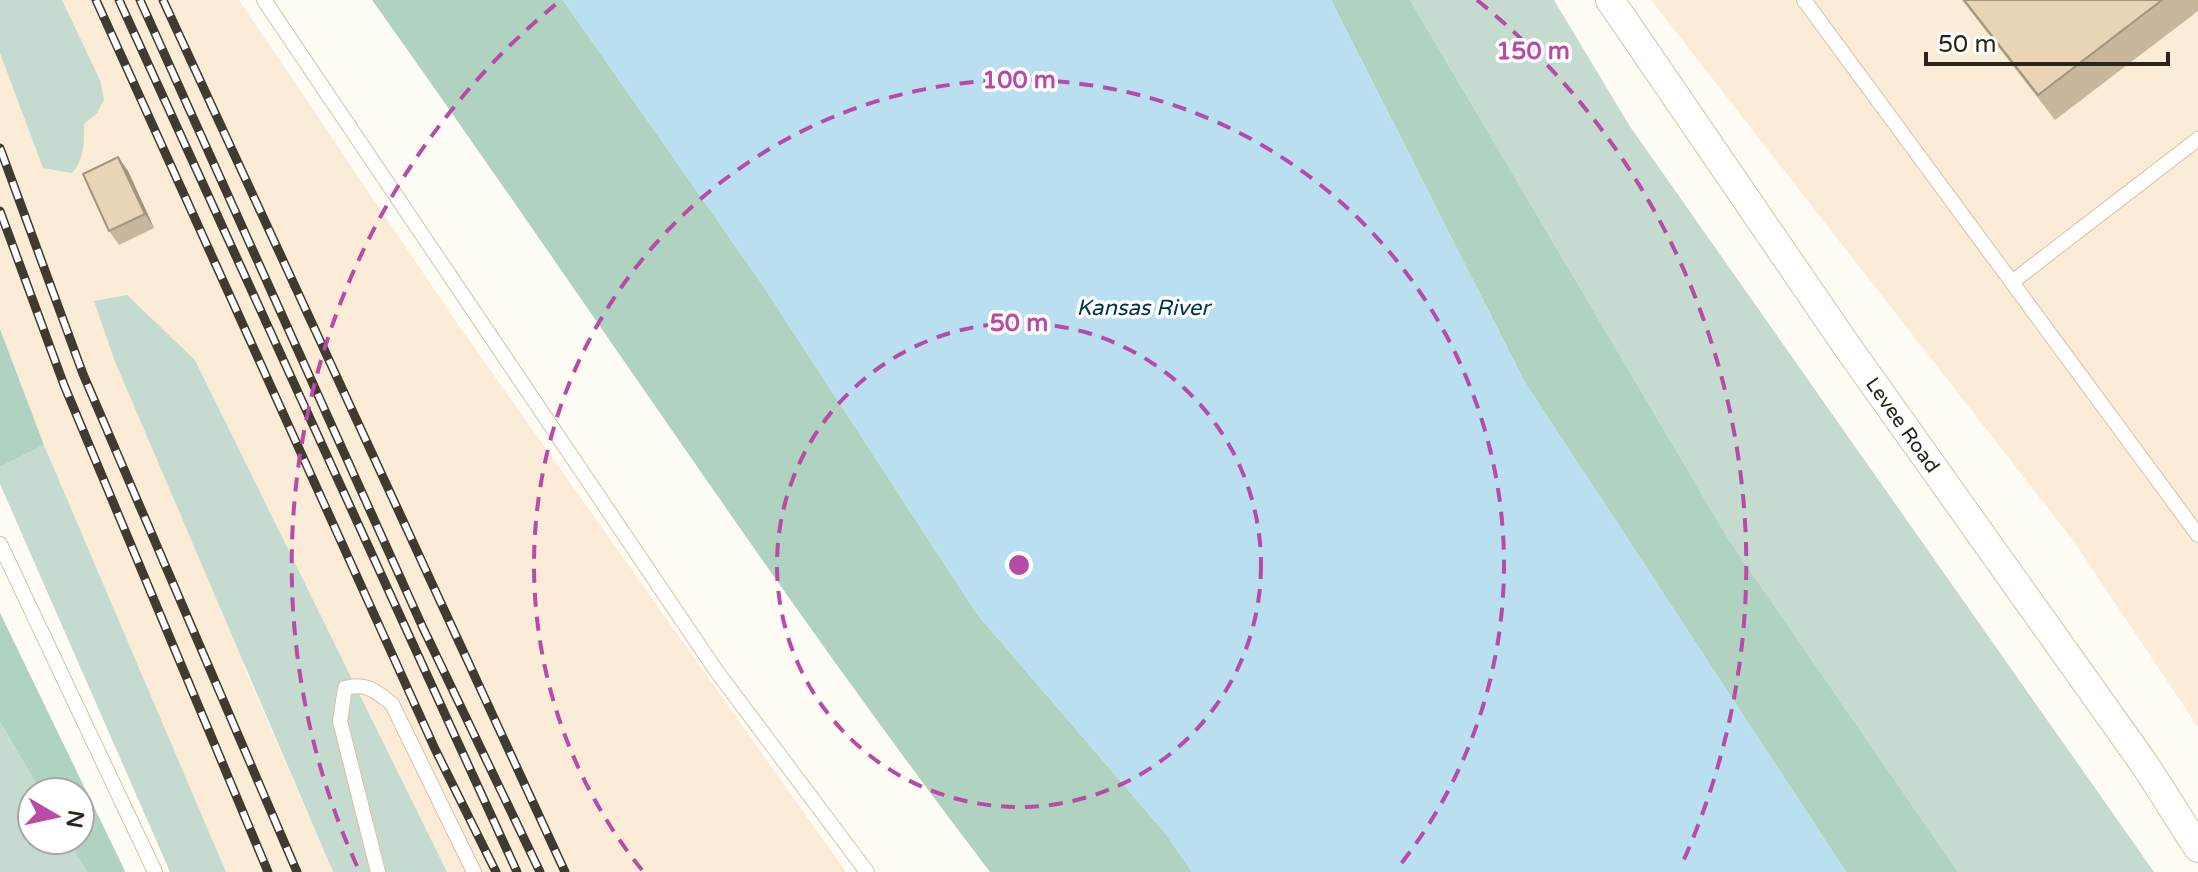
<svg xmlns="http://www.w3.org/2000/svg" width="2198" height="872" viewBox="0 0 2198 872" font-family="'Varela Round',sans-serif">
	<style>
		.built { fill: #fbecd7 }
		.green { fill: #c5dbcf }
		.forest { fill: #afd3c0 }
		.water { fill: #badff0 }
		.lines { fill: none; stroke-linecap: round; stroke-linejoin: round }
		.lane-casing { stroke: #d5c2a6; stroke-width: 16 }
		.street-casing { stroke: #d5c2a6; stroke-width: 30 }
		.lane { stroke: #fff; stroke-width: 14 }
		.street { stroke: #fff; stroke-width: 28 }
		.rail-casing { stroke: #413a30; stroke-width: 9 }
		.rail { stroke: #fff; stroke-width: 6; stroke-dasharray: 18; stroke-linecap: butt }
		.wall { fill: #c8b69d }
		.shaded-wall { fill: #a3947f }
		.building { fill: #e9d4b6; stroke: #a3947f; stroke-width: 2 }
		.ring { fill: none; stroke: #b84aa8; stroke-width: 4; stroke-dasharray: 14 10 }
		.labels { text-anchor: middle; stroke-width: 7; stroke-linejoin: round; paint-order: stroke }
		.street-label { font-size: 20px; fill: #2b2419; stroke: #fff }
		.water-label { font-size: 22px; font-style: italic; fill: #003346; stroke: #fff }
		.centre { fill: #b84aa8; stroke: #fff; stroke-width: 4 }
		.ring-label { font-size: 24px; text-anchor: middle; font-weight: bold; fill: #b84aa8; stroke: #fff; stroke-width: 7; stroke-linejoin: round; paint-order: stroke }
	</style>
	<rect width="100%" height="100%" fill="#fffbf5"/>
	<path class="built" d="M0 0H239L459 326 846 872H447L195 360 244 667 333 872H226L44 445 0 329Z
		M1651 0H2198V727L2072 539Z"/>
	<path class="green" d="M0 0H62L100 80 104 100 97 113 84 124C84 143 85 158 72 173L43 168 0 53Z
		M1410 0H1554L1629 125 2154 872H1958L1729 540Z
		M127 295 195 360 447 872H333L114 359 94 301Z
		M44 445 226 872H170L0 484V467Z
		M0 722 41 792H32V840H68L87 872H0Z"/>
	<path class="forest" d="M372 0H563L762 284 977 614 1166 834 1192 872H990C774 589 579 290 372 0Z
		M1331 0H1410L1729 540 1958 872H1846L1524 381Z
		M0 329 44 445 0 467Z
		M0 613 125 871 124 872H87L68 840H80V792H41L0 722Z"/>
	<path class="water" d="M563 0H1331L1524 381 1846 872H1192L1166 834 977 614 762 284Z"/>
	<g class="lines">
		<defs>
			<path id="lane" d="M264 0 715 669 867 872
				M1804 0 2198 535
				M2012 282 2198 139
				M0 544 155 872
				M378 872 340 721 345 688C366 682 376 691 392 704L474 872"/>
			<g id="street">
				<path id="s1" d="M1610 0 1844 342 2145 765 2198 848"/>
			</g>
		</defs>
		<use href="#lane" class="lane-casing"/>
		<use href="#street" class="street-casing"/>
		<use href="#lane" class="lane"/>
		<use href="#street" class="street"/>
		<defs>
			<path id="rail" d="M96 0 435 749 496 872
				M119 0 517 872
				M140 0 423 628 540 872
				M163 0 565 872
				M0 148 83 374 297 872
				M0 211 64 385 268 872"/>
		</defs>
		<use href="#rail" class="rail-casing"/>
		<use href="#rail" class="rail"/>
	</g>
	<path class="wall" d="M1962 0H2198V11L2055 120Z
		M118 157 128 171 154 228 119 245 109 231Z"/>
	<path class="shaded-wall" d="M118 157 128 171 154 228 145 214Z"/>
	<path class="building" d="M1964 0H2162L2038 95Z
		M118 157 145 214 109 231 83 174Z"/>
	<g class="ring">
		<circle cx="1019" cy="565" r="242"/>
		<path d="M642 870A485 485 0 1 1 1396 870"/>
		<path d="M357 866A727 727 0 0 1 561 0M1477 0A727 727 0 0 1 1681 866"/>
	</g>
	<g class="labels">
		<g class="street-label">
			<text dy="7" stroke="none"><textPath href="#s1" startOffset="516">Levee Road</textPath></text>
		</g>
		<g class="water-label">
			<text x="1143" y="315">Kansas River</text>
		</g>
	</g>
	<circle cx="1019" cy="565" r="12" class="centre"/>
	<g class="ring-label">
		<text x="1533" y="59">150 m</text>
		<text x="1019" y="88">100 m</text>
		<text x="1019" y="331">50 m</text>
	</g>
	<g transform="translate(56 816) rotate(99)"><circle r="38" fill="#ffffff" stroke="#aaa7a3" stroke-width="2"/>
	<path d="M0-6L14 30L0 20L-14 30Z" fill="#b84aa8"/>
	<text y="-12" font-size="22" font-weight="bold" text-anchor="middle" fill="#2b2419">N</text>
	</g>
	<path d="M1926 52v12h242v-12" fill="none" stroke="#2b2419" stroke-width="4"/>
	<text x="1938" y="52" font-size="24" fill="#2b2419" stroke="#ffffff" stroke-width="6" paint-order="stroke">50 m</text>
</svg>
